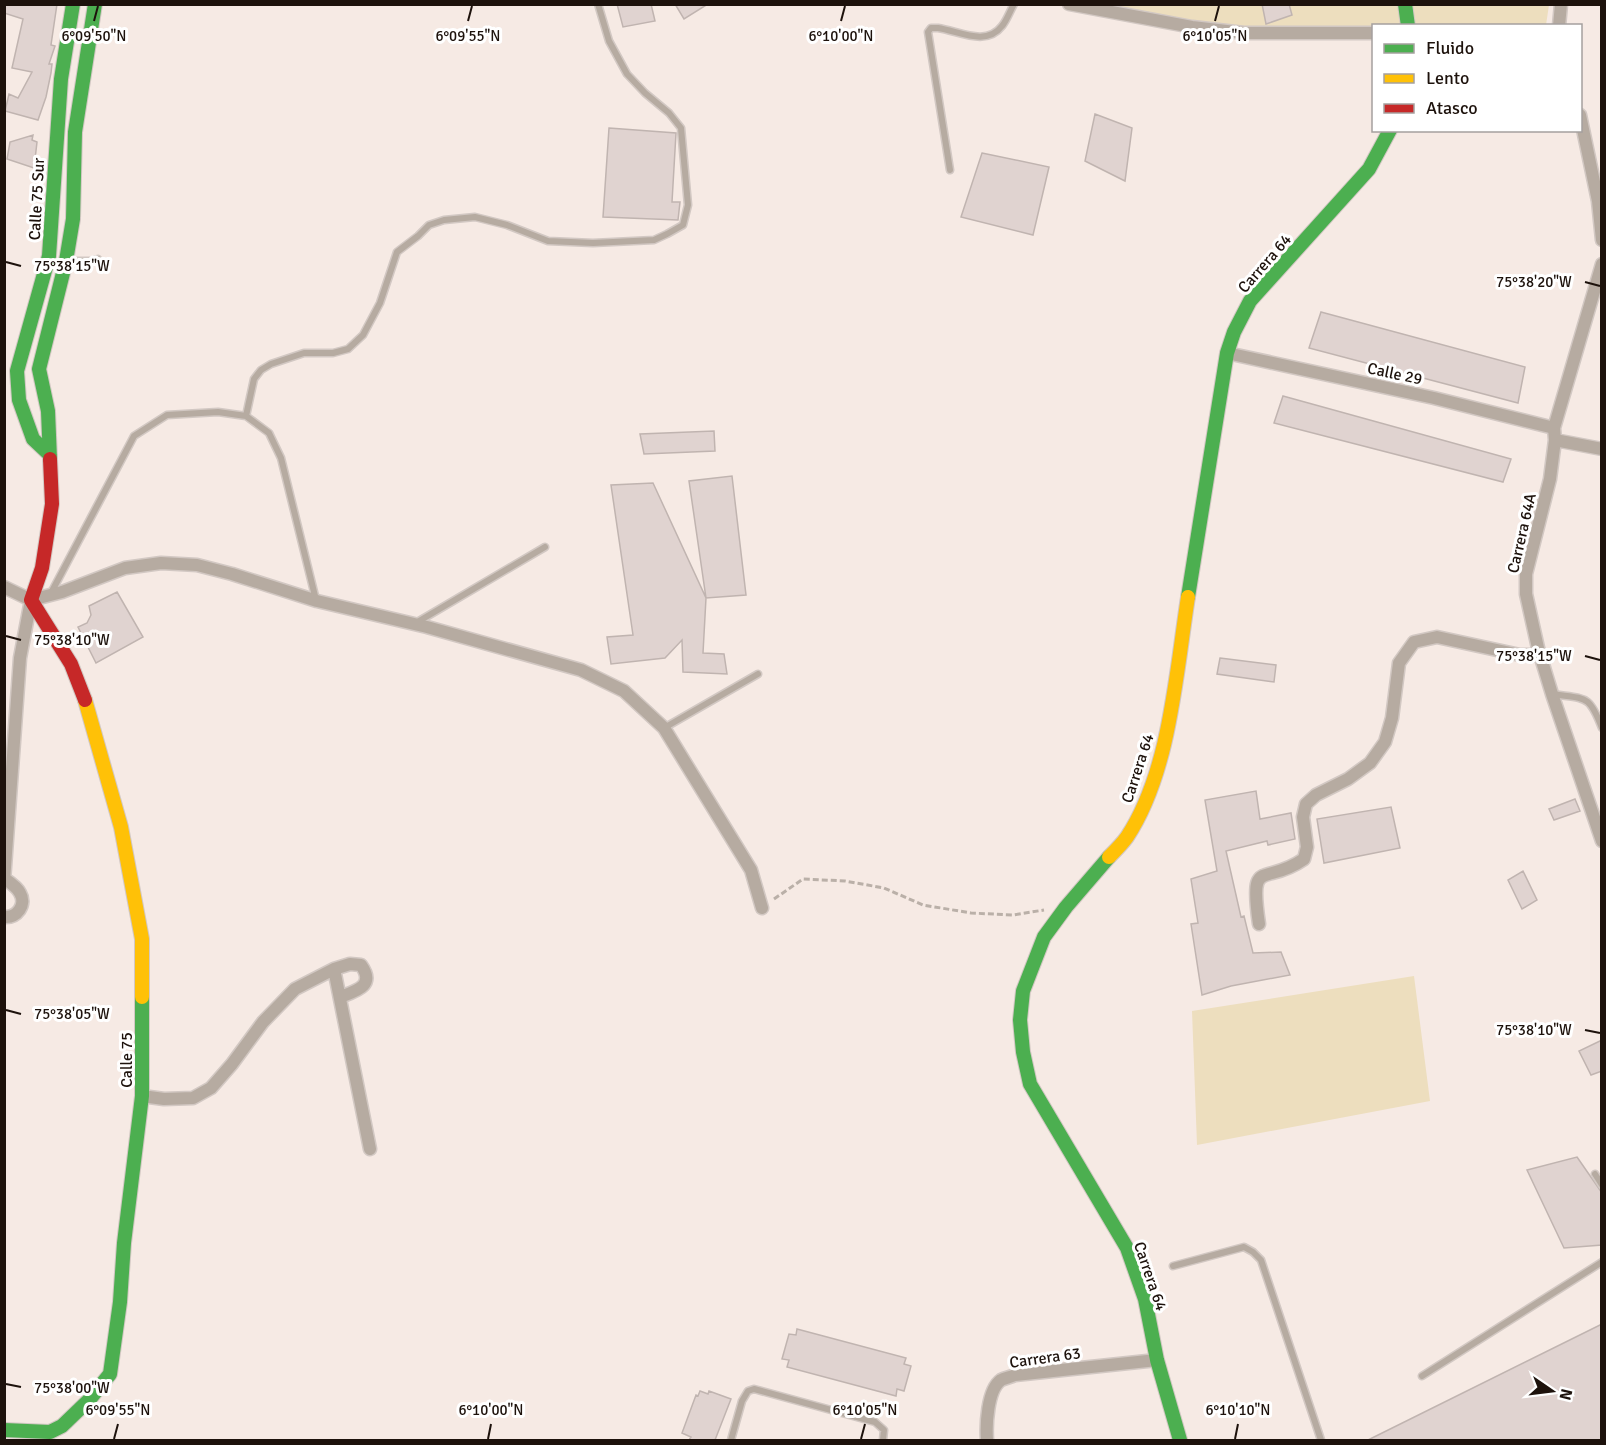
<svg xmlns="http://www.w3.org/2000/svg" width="1606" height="1445" viewBox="0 0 1606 1445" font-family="Signika,sans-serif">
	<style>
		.green { fill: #eddebe }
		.building { fill: #e0d3d0; stroke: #c0b4b0; stroke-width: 1.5 }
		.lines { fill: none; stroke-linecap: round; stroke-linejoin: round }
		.lane-casing { stroke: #d2c8c3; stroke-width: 9 }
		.street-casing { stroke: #d2c8c3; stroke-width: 15 }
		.fast-casing { stroke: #d2c8c3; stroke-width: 16 }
		.slow-casing { stroke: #d2c8c3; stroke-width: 16 }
		.jam-casing { stroke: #d2c8c3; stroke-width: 16 }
		.path { stroke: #bab0a8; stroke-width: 3; stroke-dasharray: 6 3; stroke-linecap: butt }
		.lane { stroke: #b6aba1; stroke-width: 6 }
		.street { stroke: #b6aba1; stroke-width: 12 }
		.fast { stroke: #4caf50; stroke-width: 14 }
		.slow { stroke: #ffc107; stroke-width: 14 }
		.jam { stroke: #c62828; stroke-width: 14 }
		.ticks { fill: none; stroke: #1d120c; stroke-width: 2 }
		.labels { text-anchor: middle; stroke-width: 6; stroke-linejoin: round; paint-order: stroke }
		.street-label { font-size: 16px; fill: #1d120c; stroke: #fff }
		.ticks-label { font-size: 15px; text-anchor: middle; fill: #1d120c; stroke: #fff; stroke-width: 6; stroke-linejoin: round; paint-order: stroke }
	</style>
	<rect width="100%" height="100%" fill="#f6eae4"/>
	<path class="green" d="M1103 5H1549L1546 25 1374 26 1373 29 1215 27Z
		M1414 976 1430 1101 1197 1145 1192 1011Z"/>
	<path class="building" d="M4 4H57L51 45 55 46 49 64H52L51 73 46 97 38 120 5 111 9 94 18 98 32 72 12 68 23 19 4 13Z
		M617 4H651L655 21 623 27Z
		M675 4H708L684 19Z
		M1262 4H1289L1292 15 1266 24Z
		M1095 114 1132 128 1125 181 1085 161Z
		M609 128 676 133 672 202H680L678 220 603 217Z
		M33 135 32 140 37 142 34 168 7 159 10 142Z
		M982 153 1049 167 1033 235 961 217Z
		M1321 312 1525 367 1518 403 1309 348Z
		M1283 396 1511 459 1503 482 1274 423Z
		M714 431 715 451 644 454 640 434Z
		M732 476 746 595 706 598 689 481Z
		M653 483 706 598 703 653 724 654 727 674 683 672 682 640 665 658 611 664 607 637 633 635 611 485Z
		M117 592 143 637 96 663 78 627 87 623 91 615 89 606Z
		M1220 658 1276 665 1274 682 1217 674Z
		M1256 791 1260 819 1291 813 1295 839 1268 845 1267 841 1226 851 1241 917 1244 916 1253 953 1281 952 1290 975 1231 986 1202 995 1191 924 1198 923 1191 879 1217 871 1205 800Z
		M1575 799 1580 811 1554 820 1549 809Z
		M1391 807 1400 848 1324 863 1317 819Z
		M1523 871 1537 900 1522 909 1508 880Z
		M1602 1040V1071L1591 1075 1579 1051Z
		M1577 1157 1602 1193V1245L1564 1248 1527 1170Z
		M1602 1324V1440H1368Z
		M797 1329 906 1358 904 1364 911 1366 904 1391 897 1389 896 1396 787 1367 789 1360 782 1359 789 1334 796 1335Z
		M700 1391 708 1394 709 1391 731 1399 715 1440H689L691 1437 682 1433 696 1395 698 1396Z"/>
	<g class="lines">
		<defs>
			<path id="lane" d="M950 170 928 32 931 28H938C959 31 986 47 1002 26 1007 20 1010 11 1014 4
				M69 261H90L98 259
				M246 416 254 379 261 370 271 364 304 353H333L348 349 363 335 380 303 397 252 418 236 429 225 444 220 475 217 507 225 548 241 593 243 654 240 667 234 683 225 688 205 681 128 669 113 645 93 627 74 609 41 598 4
				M51 593 134 436 167 415 218 412 246 416 269 433 281 458 316 600
				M414 624 545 547
				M1552 694C1586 699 1589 694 1602 728
				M664 728 758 674
				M1595 1174 1602 1185
				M1173 1266 1244 1247 1253 1252 1261 1260 1321 1440
				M1422 1376 1602 1262
				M731 1440 742 1401 748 1391 754 1389 875 1422 884 1430 883 1440"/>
			<path id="street" d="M1069 4 1192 27 1244 33H1374
				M1559 26 1561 4
				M1580 115 1598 201 1602 240
				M1602 264 1554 428 1555 440 1550 479 1526 574V594L1538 648 1552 694 1602 841
				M1227 353 1434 398 1554 428
				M1555 440 1602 449
				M4 587 31 600
				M31 600 62 592 125 568 161 563 197 565 232 574 317 601 427 627 581 670 624 691 664 728 751 870 762 908
				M4 881 20 658 31 600
				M4 917C17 918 27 905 20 893 17 887 11 883 5 879
				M1259 924C1249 855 1264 887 1304 859L1307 847 1303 817 1306 804 1316 795 1348 779 1370 763 1385 742 1392 718 1399 663 1414 642 1437 637 1520 655H1540
				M334 969 370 1149
				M142 1096 164 1099 193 1098 211 1088 232 1064 263 1022 295 989 334 969 350 964 361 965C376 986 356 991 340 997
				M987 1440C986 1426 987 1390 1001 1380 1005 1378 1011 1377 1015 1375L1157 1360"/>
			<path id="fast" d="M1405 4 1408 26
				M50 455 33 439 19 400 17 371 49 256 61 79 73 4
				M50 459 48 411 39 369 66 261 73 219 75 132 95 4
				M1188 597 1227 353 1234 332 1250 301 1369 169 1390 130
				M1109 857 1066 907 1044 937 1023 991 1020 1020 1023 1052 1030 1084 1127 1248 1145 1299 1157 1360 1180 1440
				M4 1430 50 1432 62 1426 89 1400 110 1374 120 1302 124 1243 142 1096V997"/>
			<path id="slow" d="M85 700 121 827 142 939V997
				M1109 857C1115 851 1122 844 1127 837 1170 772 1176 673 1188 597"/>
			<path id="jam" d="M50 459 52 504 42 568 31 600 71 664 85 700"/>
		</defs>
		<use href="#lane" class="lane-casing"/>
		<use href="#street" class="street-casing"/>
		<use href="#fast" class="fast-casing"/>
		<use href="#slow" class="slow-casing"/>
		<use href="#jam" class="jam-casing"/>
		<path class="path" d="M774 899 803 879 845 881 884 888 923 905 971 913 1013 915 1044 910"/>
		<use href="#lane" class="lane"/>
		<use href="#street" class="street"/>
		<use href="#fast" class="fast"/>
		<use href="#slow" class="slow"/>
		<use href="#jam" class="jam"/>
	</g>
	<path class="ticks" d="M94 21 98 6M468 21 472 6M841 21 845 6M1215 21 1219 6M6 262 21 266M1585 282 1600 286M6 636 21 640M1585 656 1600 660M6 1010 21 1014M1585 1030 1600 1033M6 1384 21 1387M114 1439 118 1424M488 1439 491 1424M861 1439 865 1424M1235 1439 1238 1424"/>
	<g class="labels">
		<g class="street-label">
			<text transform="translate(36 199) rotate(-87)" y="6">Calle 75 Sur</text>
			<text transform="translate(1264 263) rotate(-49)" y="6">Carrera 64</text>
			<text transform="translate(1395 373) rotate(12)" y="6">Calle 29</text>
			<text transform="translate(1521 533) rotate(-77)" y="6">Carrera 64A</text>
			<text transform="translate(1137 768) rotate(-72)" y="6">Carrera 64</text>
			<text transform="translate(126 1060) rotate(-90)" y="6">Calle 75</text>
			<text transform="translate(1151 1276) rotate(71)" y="6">Carrera 64</text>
			<text transform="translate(1045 1357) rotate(-8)" y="6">Carrera 63</text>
		</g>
	</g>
	<g class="ticks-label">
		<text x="1215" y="41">6°10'05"N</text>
		<text x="94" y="41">6°09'50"N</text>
		<text x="468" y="41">6°09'55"N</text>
		<text x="841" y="41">6°10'00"N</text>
		<text x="72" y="271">75°38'15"W</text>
		<text x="1534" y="287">75°38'20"W</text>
		<text x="72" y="645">75°38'10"W</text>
		<text x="1534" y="661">75°38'15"W</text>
		<text x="72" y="1019">75°38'05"W</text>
		<text x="1534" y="1035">75°38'10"W</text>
		<text x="72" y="1393">75°38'00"W</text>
		<text x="118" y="1415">6°09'55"N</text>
		<text x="491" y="1415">6°10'00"N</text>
		<text x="865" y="1415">6°10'05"N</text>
		<text x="1238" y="1415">6°10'10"N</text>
	</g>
	<rect width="1606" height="1445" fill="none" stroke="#1d120c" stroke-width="12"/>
	<rect x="1372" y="24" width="210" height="108" fill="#ffffff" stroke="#a5a09e" stroke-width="1.5"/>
	<rect x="1384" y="44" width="30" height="9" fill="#4caf50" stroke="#a5a09e" stroke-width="1.5"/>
	<text x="1426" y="54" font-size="18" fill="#1d120c">Fluido</text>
	<rect x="1384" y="74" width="30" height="9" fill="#ffc107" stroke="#a5a09e" stroke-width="1.5"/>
	<text x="1426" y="84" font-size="18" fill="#1d120c">Lento</text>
	<rect x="1384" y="104" width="30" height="9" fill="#c62828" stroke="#a5a09e" stroke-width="1.5"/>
	<text x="1426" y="114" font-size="18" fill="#1d120c">Atasco</text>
	<g transform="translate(1552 1391) rotate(104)" stroke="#ffffff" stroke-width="4.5" paint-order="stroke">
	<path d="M0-4.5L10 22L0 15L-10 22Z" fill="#1d120c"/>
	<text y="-9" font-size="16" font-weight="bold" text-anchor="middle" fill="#1d120c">N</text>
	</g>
</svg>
